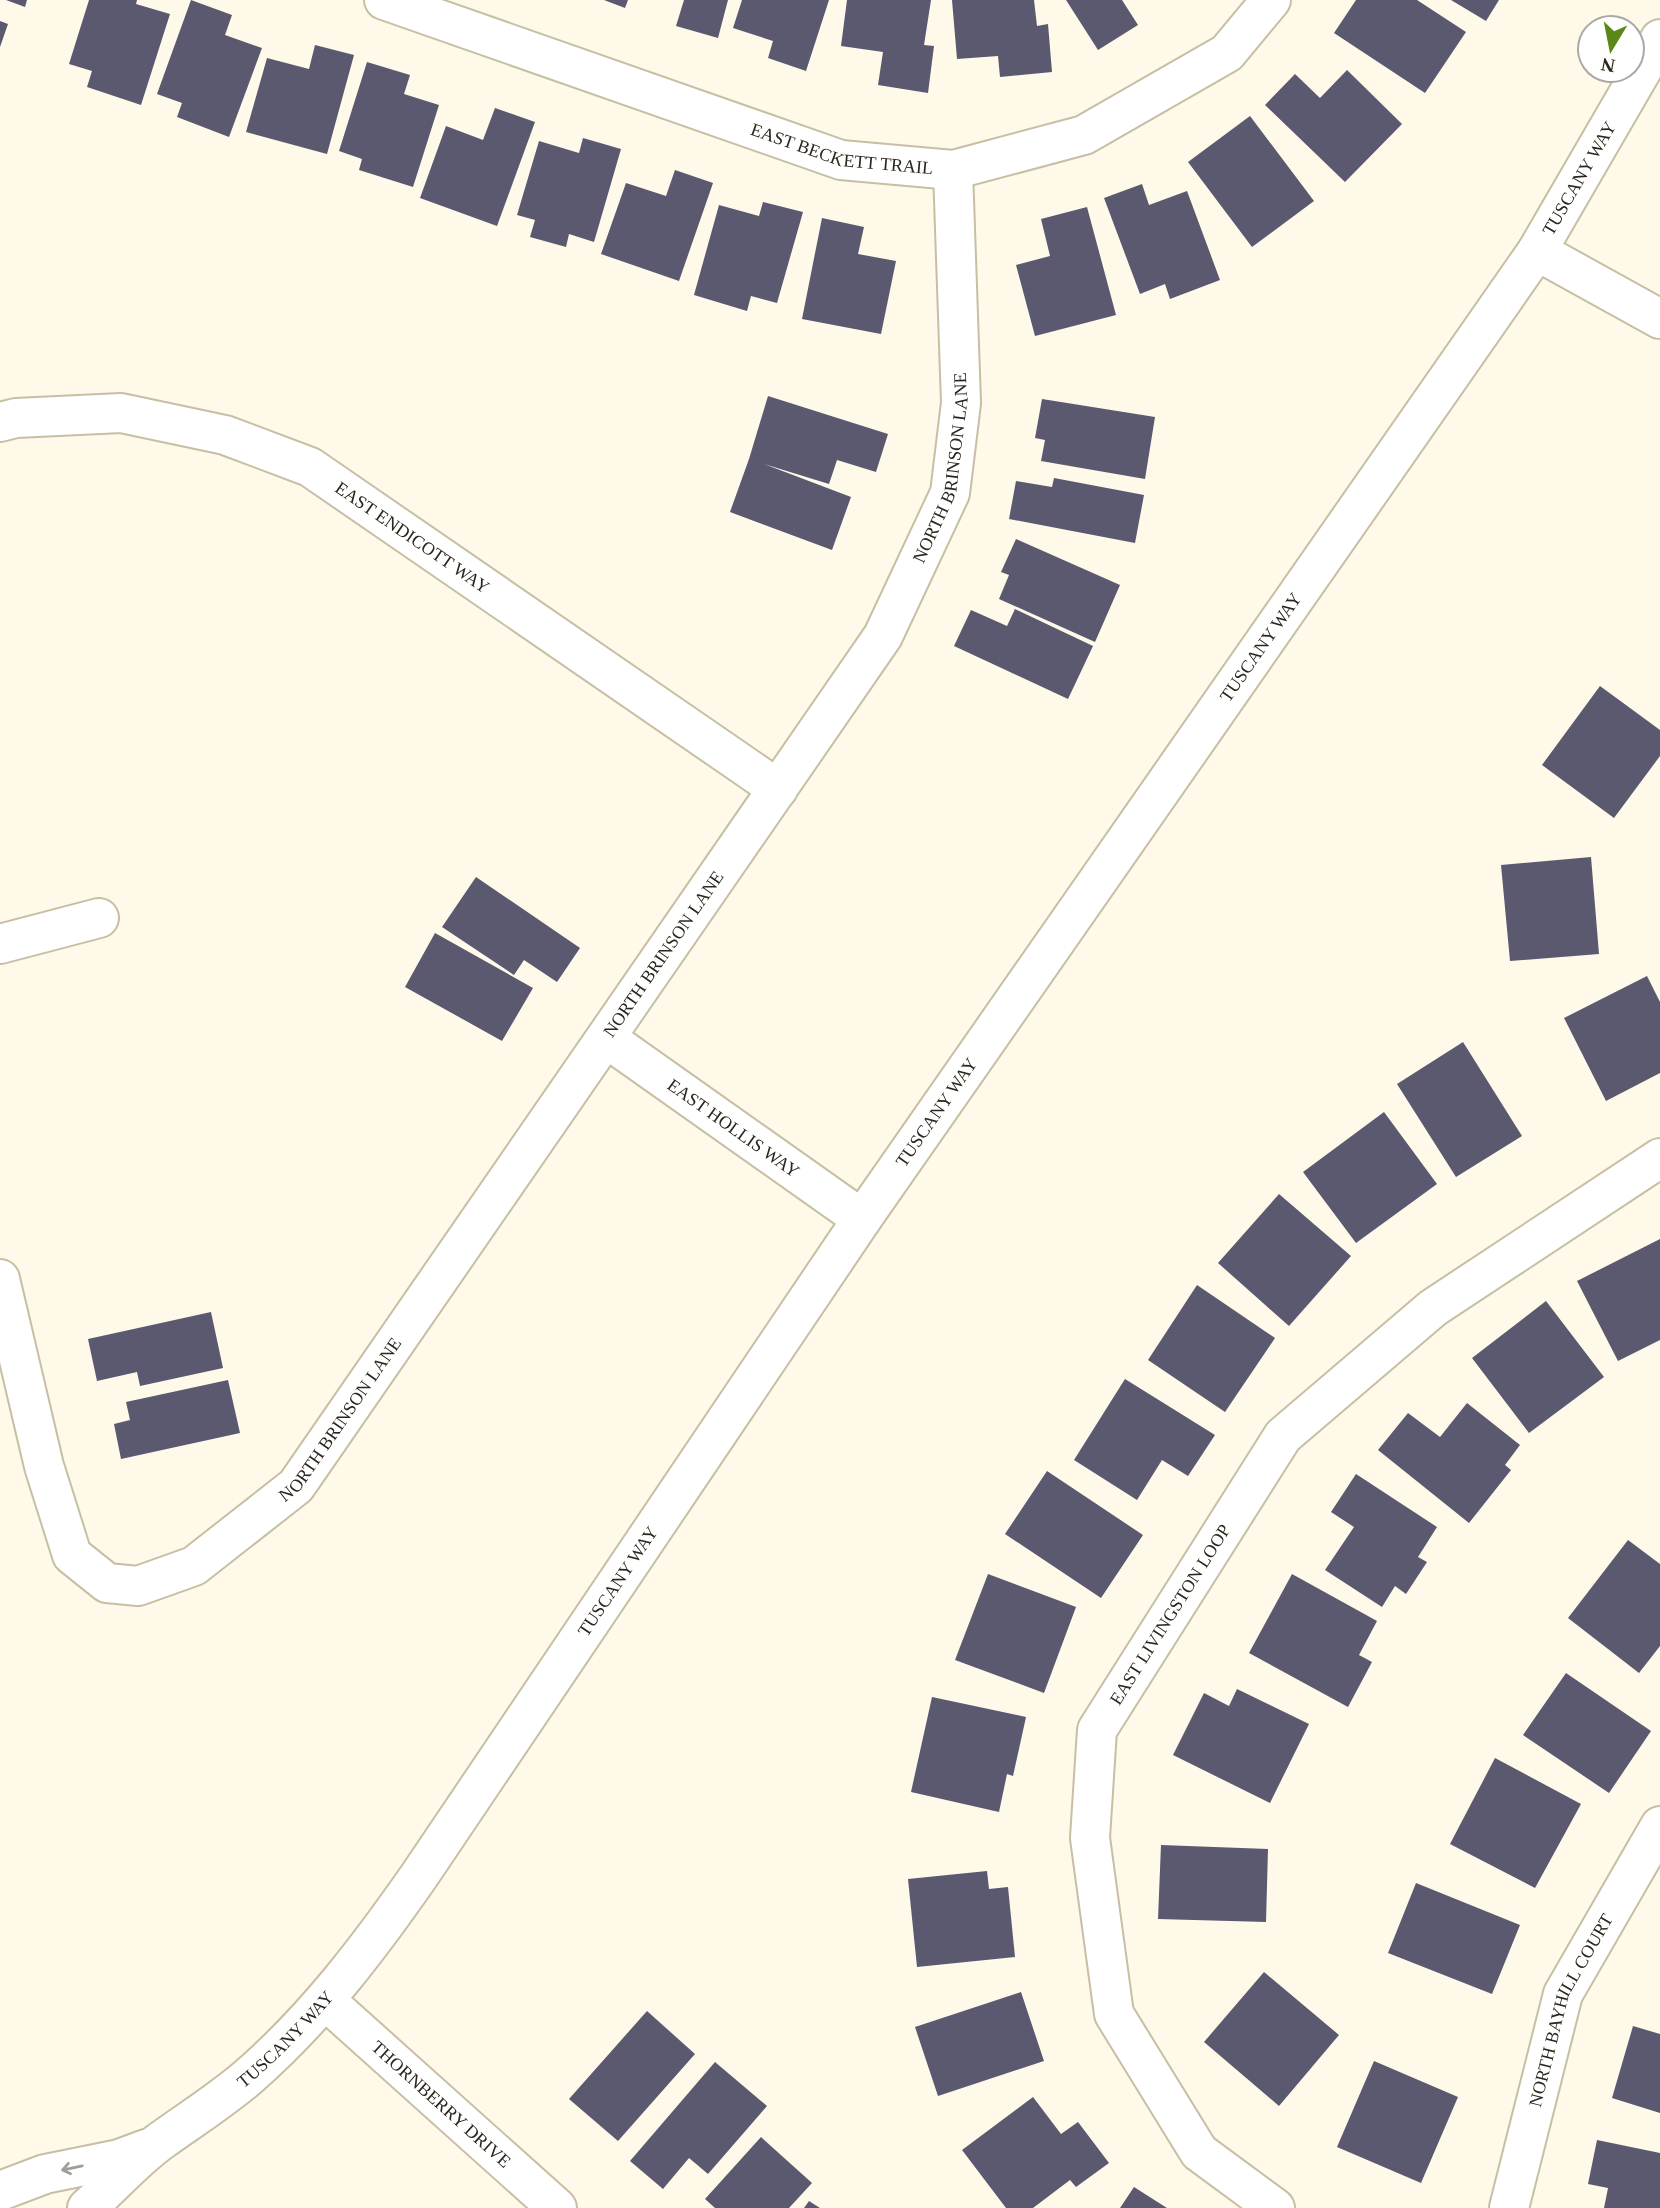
<svg xmlns="http://www.w3.org/2000/svg" width="1660" height="2208" viewBox="0 0 1660 2208" font-family="'Times New Roman',serif">
	<style>
		.building { fill: #5a5970 }
		.lines { fill: none; stroke-linecap: round; stroke-linejoin: round }
		.street-casing { stroke: #c7bfa4; stroke-width: 42 }
		.secondary-casing { stroke: #c7bfa4; stroke-width: 42 }
		.street { stroke: #fff; stroke-width: 38 }
		.secondary { stroke: #fff; stroke-width: 38 }
		.oneway { stroke: #9f9e99 }
		.labels { text-anchor: middle; stroke-width: 7; stroke-linejoin: round; paint-order: stroke }
		.street-label { font-size: 18px; fill: #2a271c; stroke: #fff }
	</style>
	<rect width="100%" height="100%" fill="#fef9e8"/>
	<path class="building" d="M6 0H27L25 7Z
		M89 0H137L136 4 170 14 141 105 87 87 92 71 69 64Z
		M191 0 232 15 225 35 262 48 229 137 177 117 182 103 157 94Z
		M604 0H628L625 8Z
		M684 0H728L718 38 676 26Z
		M742 0H829L806 71 768 58 773 41 733 28Z
		M847 0H931L924 45 934 46 928 93 878 85 883 52 841 46Z
		M952 0H1034L1037 26 1048 24 1052 72 1000 77 998 56 957 59Z
		M1066 0H1122L1138 25 1098 50Z
		M1356 0H1417L1466 32 1425 93 1334 33Z
		M1451 0H1499L1486 21Z
		M0 21 8 24 0 47Z
		M315 45 354 55 327 154 246 132 267 58 309 69Z
		M367 62 410 75 404 94 439 105 413 187 359 170 362 159 339 151Z
		M1347 70 1402 124 1345 182 1265 105 1295 74 1320 98Z
		M495 108 535 122 497 226 420 198 446 126 483 140Z
		M1250 116 1314 201 1252 247 1188 162Z
		M583 138 621 149 594 242 569 234 566 247 530 237 535 220 517 215 539 141 579 153Z
		M675 170 713 183 679 281 601 254 626 183 666 196Z
		M1142 184 1149 205 1187 191 1220 280 1170 299 1165 284 1140 294 1104 198Z
		M763 202 803 212 777 303 751 296 747 311 694 295 719 205 759 216Z
		M1087 207 1116 315 1035 336 1016 265 1050 256 1041 219Z
		M822 218 864 227 858 254 896 261 881 334 802 319Z
		M768 396 888 434 876 472 837 460 829 484 764 464 851 497 832 550 730 512 749 459Z
		M1042 399 1155 417 1145 479 1041 461 1045 440 1035 438Z
		M1054 478 1144 495 1135 543 1009 519 1016 481 1052 487Z
		M1016 539 1120 585 1095 642 999 599 1009 575 1001 572Z
		M1015 609 1093 646 1068 699 954 646 971 610 1007 626Z
		M1600 686 1660 730V756L1614 818 1542 765Z
		M1591 857 1599 954 1510 961 1501 865Z
		M476 877 580 948 557 982 524 960 514 975 442 927Z
		M435 933 533 988 502 1041 405 987Z
		M1647 976 1660 1002V1073L1606 1101 1564 1018Z
		M1463 1042 1522 1136 1456 1177 1397 1084Z
		M1384 1112 1437 1184 1356 1243 1303 1172Z
		M1279 1194 1351 1256 1289 1326 1218 1263Z
		M1660 1239V1340L1618 1361 1577 1281Z
		M1197 1285 1275 1338 1225 1412 1148 1360Z
		M1546 1301 1604 1377 1529 1433 1472 1358Z
		M211 1312 223 1368 140 1386 137 1372 97 1381 88 1339Z
		M1125 1379 1215 1435 1188 1476 1162 1460 1137 1500 1074 1460Z
		M228 1380 240 1433 121 1459 114 1424 130 1420 126 1402Z
		M1467 1403 1520 1445 1505 1465 1511 1470 1469 1523 1378 1450 1408 1413 1440 1437Z
		M1047 1471 1143 1535 1101 1598 1005 1534Z
		M1356 1474 1437 1527 1418 1557 1427 1562 1406 1594 1395 1586 1382 1607 1325 1570 1354 1527 1331 1512Z
		M1628 1540 1660 1564V1646L1639 1673 1568 1618Z
		M988 1574 1076 1607 1044 1693 955 1660Z
		M1292 1574 1377 1621 1359 1655 1372 1662 1348 1707 1249 1653Z
		M1566 1673 1651 1731 1609 1793 1523 1735Z
		M1237 1689 1309 1724 1270 1803 1173 1755 1204 1693 1229 1706Z
		M932 1697 1026 1717 1013 1776 1007 1774 999 1812 911 1792Z
		M1495 1758 1581 1804 1535 1888 1450 1844Z
		M1161 1845 1268 1849 1266 1922 1158 1919Z
		M987 1871 989 1889 1008 1887 1015 1957 917 1967 908 1879Z
		M1416 1883 1520 1925 1492 1994 1388 1953Z
		M1264 1972 1339 2035 1279 2106 1204 2042Z
		M1021 1992 1044 2061 938 2096 915 2027Z
		M647 2011 695 2054 618 2141 569 2099Z
		M1633 2026 1660 2034V2113L1612 2098Z
		M1374 2061 1458 2097 1421 2183 1337 2147Z
		M715 2062 767 2106 708 2174 689 2158 663 2189 630 2161Z
		M1033 2097 1061 2134 1078 2122 1109 2163 1076 2187 1070 2180 1033 2208H1006L962 2150Z
		M761 2137 812 2183 789 2208H715L705 2199Z
		M1597 2140 1660 2153V2208H1604L1608 2188 1588 2184Z
		M1134 2187 1167 2208H1120Z
		M809 2201 820 2208H804Z"/>
	<g class="lines">
		<defs>
			<g id="street">
				<path id="s1" d="M384 0 841 160 953 170 1084 135 1227 53 1271 0"/>
				<path d="M1537 251 1660 319"/>
				<path id="s2" d="M0 422 16 418 121 413 225 435 310 467 778 789"/>
				<path d="M0 944 99 918"/>
				<path id="s3" d="M606 1038 862 1219"/>
				<path id="s4" d="M0 1279 44 1466 72 1555 107 1583 138 1586 194 1566 296 1486 883 636 950 493 961 403 953 170"/>
				<path id="s5" d="M325 2000 557 2208"/>
				<path id="s6" d="M1275 2208 1199 2152 1114 2014 1090 1838 1097 1730 1283 1436 1433 1308 1660 1158"/>
				<path id="s7" d="M1509 2208 1563 1994 1660 1826"/>
			</g>
			<g id="secondary">
				<path d="M0 2191 45 2174 119 2159 146 2149"/>
				<path id="s8" d="M87 2208C112 2186 134 2160 162 2140 190 2120 220 2101 247 2078 315 2019 368 1949 419 1876L862 1219 1537 251 1660 39"/>
			</g>
		</defs>
		<use href="#street" class="street-casing"/>
		<use href="#secondary" class="secondary-casing"/>
		<use href="#street" class="street"/>
		<use href="#secondary" class="secondary"/>
	</g>
	<defs><path id="oneway-shaft" d="M-6 0H5M1.5-3L5.5 0L1.5 3" fill="none" stroke-width="1.6" stroke-linecap="round" stroke-linejoin="round" transform="scale(1.75)"/></defs>
	<use class="oneway" href="#oneway-shaft" transform="translate(72 2168) rotate(168)"/>
	<g class="labels">
		<g class="street-label">
			<text dy="6" stroke="none"><textPath href="#s1" startOffset="483">EAST BECKETT TRAIL</textPath></text>
			<text dy="6" stroke="none"><textPath href="#s8" startOffset="2529">TUSCANY WAY</textPath></text>
			<text dy="6" stroke="none"><textPath href="#s4" startOffset="1764">NORTH BRINSON LANE</textPath></text>
			<text dy="6" stroke="none"><textPath href="#s2" startOffset="443">EAST ENDICOTT WAY</textPath></text>
			<text dy="6" stroke="none"><textPath href="#s8" startOffset="1962">TUSCANY WAY</textPath></text>
			<text dy="6" stroke="none"><textPath href="#s4" startOffset="1197">NORTH BRINSON LANE</textPath></text>
			<text dy="6" stroke="none"><textPath href="#s8" startOffset="1395">TUSCANY WAY</textPath></text>
			<text dy="6" stroke="none"><textPath href="#s3" startOffset="156">EAST HOLLIS WAY</textPath></text>
			<text dy="6" stroke="none"><textPath href="#s4" startOffset="630">NORTH BRINSON LANE</textPath></text>
			<text dy="6" stroke="none"><textPath href="#s8" startOffset="828">TUSCANY WAY</textPath></text>
			<text dy="6" stroke="none"><textPath href="#s6" startOffset="679">EAST LIVINGSTON LOOP</textPath></text>
			<text dy="6" stroke="none"><textPath href="#s7" startOffset="208">NORTH BAYHILL COURT</textPath></text>
			<text dy="6" stroke="none"><textPath href="#s8" startOffset="261">TUSCANY WAY</textPath></text>
			<text dy="6" stroke="none"><textPath href="#s5" startOffset="156">THORNBERRY DRIVE</textPath></text>
		</g>
	</g>
	<g transform="translate(1611 49) rotate(190)"><circle r="33" fill="#ffffff" stroke="#aaa9a4" stroke-width="2"/>
	<path d="M0-5L12 26L0 18L-12 26Z" fill="#5a8717"/>
	<text y="-10" font-size="19" font-weight="bold" text-anchor="middle" fill="#2a271c">N</text>
	</g>
</svg>
